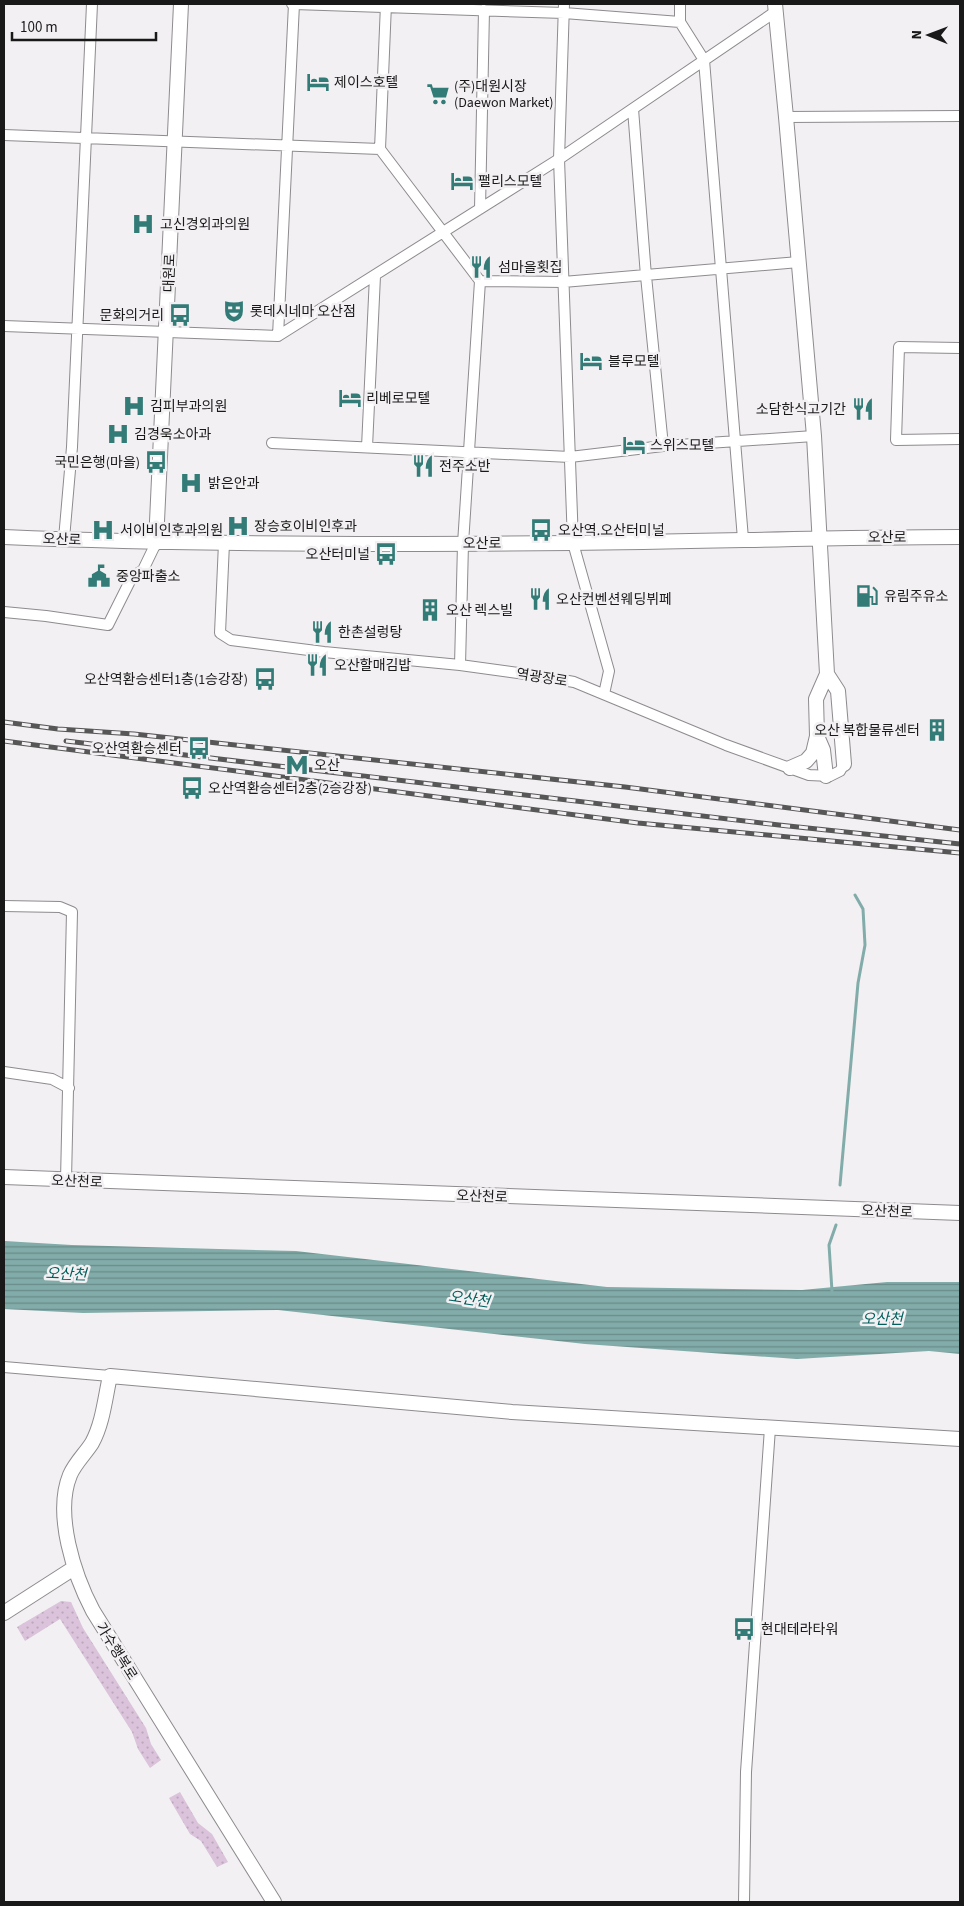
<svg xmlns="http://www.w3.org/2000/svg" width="964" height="1906" viewBox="0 0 964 1906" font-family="'Source Sans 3','Noto Sans KR',sans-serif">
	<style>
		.grass { fill: url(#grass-dots) }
		.water { fill: url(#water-rules) }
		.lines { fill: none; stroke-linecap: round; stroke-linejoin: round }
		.stream { stroke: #82aca9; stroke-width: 3 }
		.street-casing { stroke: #8e8b8e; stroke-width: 12 }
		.secondary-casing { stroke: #8e8b8e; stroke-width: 16 }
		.street { stroke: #fff; stroke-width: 10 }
		.secondary { stroke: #fff; stroke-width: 14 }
		.rail-casing { stroke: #585758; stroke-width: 5 }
		.rail { stroke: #f2f0f2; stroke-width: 3; stroke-dasharray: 9; stroke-linecap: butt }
		.labels { text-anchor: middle; stroke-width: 5; stroke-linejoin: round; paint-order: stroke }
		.poi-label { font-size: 14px; fill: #1a191a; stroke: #f2f0f2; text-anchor: start }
		.street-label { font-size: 14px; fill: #1a191a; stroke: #f2f0f2 }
		.water-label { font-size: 15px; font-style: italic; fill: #025f5c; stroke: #f2f0f2 }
	</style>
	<defs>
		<pattern id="grass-dots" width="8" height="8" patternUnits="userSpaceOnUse" patternTransform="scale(1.25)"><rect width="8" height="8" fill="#dac3db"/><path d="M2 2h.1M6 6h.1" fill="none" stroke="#baa7bb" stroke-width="1.8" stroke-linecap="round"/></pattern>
		<pattern id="water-rules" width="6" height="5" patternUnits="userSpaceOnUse" patternTransform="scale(1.25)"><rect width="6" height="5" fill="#82aca9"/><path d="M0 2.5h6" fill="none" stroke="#6a8b89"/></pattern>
	</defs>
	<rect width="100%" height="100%" fill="#f2f0f2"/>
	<path class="grass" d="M61 1601 71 1602 83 1628 146 1728 151 1744 161 1760 150 1768 138 1749 132 1732 60 1619 25 1641 17 1627Z
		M180 1792 198 1823 212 1834 228 1862 217 1867 201 1841 190 1834 169 1798Z"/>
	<path class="water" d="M4 1241 72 1245 296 1251 607 1287 802 1290 887 1282H960V1354L929 1351 797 1359 585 1344 278 1310 83 1313 4 1309Z"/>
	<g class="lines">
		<path class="stream" d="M840 1185 858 983 865 945 863 909 855 895
			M832 1291 829 1245 836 1225"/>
		<defs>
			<path id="street" d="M294 4 564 13 680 22
				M564 4 559 159 573 543 609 671 604 694
				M680 4V22L704 60 743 539
				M786 117 960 116
				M4 135 380 149 480 281 463 544 460 665
				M380 149 386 4
				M480 209 484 10
				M480 281 563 282 799 262
				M4 326 278 336 559 159 775 12
				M278 336 294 4H292
				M960 348 899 347 896 440 960 439
				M272 443 570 457 663 446 646 276 633 109
				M663 446 814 436
				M367 447 375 276
				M64 539 72 447 92 4
				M224 543 220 633 231 640 324 652 460 665 540 676 574 682 726 745 809 775 830 776 840 771 844 764
				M4 612 46 616 108 625 132 577 143 570 156 543
				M4 906 60 907 72 912 66 1180
				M4 1072 52 1079 69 1088
				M4 1367 110 1376
				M744 1902 746 1772 770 1428"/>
			<path id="secondary" d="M775 4 786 117 814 436 827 674 816 699 817 736 813 753 806 761 790 768
				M4 537C193 545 382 545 571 543 701 542 830 537 960 537
				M156 543 181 4
				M827 674 838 691 844 764
				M817 736 823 750 826 776
				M4 1177 960 1213
				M4 1613 74 1568
				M274 1902 93 1611C74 1575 54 1514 70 1475 75 1463 85 1454 92 1443 103 1423 105 1398 110 1376L512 1412 960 1439"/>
		</defs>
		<use href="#street" class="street-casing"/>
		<use href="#secondary" class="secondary-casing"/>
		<use href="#street" class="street"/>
		<use href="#secondary" class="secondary"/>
		<defs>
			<path id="rail" d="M4 722 58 729 134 734 625 787 960 830
				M4 741 638 823 960 853
				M66 741 779 825 960 844"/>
		</defs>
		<use href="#rail" class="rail-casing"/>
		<use href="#rail" class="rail"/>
	</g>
	<defs>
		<symbol id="hotel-bare" viewBox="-9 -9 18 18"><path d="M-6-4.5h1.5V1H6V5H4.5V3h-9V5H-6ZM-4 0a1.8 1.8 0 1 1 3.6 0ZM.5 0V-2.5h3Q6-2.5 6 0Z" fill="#327b77" stroke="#f2f0f2" stroke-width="2.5" paint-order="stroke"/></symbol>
		<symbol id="supermarket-bare" viewBox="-9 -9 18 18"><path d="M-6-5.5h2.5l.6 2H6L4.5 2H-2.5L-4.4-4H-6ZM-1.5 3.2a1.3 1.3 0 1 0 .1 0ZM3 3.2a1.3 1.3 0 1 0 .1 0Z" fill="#327b77" stroke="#f2f0f2" stroke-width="2.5" paint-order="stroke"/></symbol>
		<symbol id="hospital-bare" viewBox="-9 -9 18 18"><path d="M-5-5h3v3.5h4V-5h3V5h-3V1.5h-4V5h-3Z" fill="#327b77" stroke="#f2f0f2" stroke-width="2.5" paint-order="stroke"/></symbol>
		<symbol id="restaurant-bare" viewBox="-9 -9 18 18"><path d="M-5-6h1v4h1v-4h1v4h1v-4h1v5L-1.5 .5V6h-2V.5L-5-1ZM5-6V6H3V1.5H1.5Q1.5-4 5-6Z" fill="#327b77" stroke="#f2f0f2" stroke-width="2.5" paint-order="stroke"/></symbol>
		<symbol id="theatre-bare" viewBox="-9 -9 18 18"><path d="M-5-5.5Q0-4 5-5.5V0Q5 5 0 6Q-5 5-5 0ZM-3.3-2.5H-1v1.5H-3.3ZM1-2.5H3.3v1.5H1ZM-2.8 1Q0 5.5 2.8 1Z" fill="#327b77" stroke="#f2f0f2" stroke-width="2.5" paint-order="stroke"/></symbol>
		<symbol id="bus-bare" viewBox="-9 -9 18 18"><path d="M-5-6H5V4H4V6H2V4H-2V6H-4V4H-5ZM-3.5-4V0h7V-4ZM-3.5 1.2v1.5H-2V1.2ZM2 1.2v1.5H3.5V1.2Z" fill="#327b77" stroke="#f2f0f2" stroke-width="2.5" paint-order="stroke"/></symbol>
		<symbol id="civic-bare" viewBox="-9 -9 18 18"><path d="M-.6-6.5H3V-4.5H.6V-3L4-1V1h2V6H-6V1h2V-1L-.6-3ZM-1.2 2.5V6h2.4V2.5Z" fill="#327b77" stroke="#f2f0f2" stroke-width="2.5" paint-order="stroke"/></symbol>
		<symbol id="fuel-bare" viewBox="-9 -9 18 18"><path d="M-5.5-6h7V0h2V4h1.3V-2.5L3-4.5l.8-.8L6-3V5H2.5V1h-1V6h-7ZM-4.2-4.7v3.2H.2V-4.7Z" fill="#327b77" stroke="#f2f0f2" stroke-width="2.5" paint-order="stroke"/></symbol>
		<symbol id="building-bare" viewBox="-9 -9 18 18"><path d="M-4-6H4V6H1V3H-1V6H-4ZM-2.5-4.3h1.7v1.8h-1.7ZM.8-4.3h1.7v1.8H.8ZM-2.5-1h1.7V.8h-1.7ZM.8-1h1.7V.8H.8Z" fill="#327b77" stroke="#f2f0f2" stroke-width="2.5" paint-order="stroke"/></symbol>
		<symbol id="metro-bare" viewBox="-9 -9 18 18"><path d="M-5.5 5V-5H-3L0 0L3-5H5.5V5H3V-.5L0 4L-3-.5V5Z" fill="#327b77" stroke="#f2f0f2" stroke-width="2.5" paint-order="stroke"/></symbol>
	</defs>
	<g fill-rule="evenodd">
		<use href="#hotel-bare" x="302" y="66" width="32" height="32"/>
		<use href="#supermarket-bare" x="422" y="78" width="32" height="32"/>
		<use href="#hotel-bare" x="446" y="165" width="32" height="32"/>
		<use href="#hospital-bare" x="127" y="208" width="32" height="32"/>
		<use href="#restaurant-bare" x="465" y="251" width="32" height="32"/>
		<use href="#theatre-bare" x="218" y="295" width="32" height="32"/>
		<use href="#bus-bare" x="164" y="299" width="32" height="32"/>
		<use href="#hotel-bare" x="575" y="345" width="32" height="32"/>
		<use href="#hotel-bare" x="334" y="382" width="32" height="32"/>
		<use href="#hospital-bare" x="118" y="390" width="32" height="32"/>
		<use href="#restaurant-bare" x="847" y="393" width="32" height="32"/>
		<use href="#hospital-bare" x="102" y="418" width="32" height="32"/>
		<use href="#hotel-bare" x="618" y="429" width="32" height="32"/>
		<use href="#bus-bare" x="140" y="446" width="32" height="32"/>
		<use href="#restaurant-bare" x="407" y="450" width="32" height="32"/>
		<use href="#hospital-bare" x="175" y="467" width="32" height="32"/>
		<use href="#hospital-bare" x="222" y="510" width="32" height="32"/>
		<use href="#hospital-bare" x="87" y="514" width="32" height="32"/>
		<use href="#bus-bare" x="525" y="514" width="32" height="32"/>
		<use href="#bus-bare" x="370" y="538" width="32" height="32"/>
		<use href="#civic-bare" x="83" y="560" width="32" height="32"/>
		<use href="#fuel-bare" x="851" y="580" width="32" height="32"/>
		<use href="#restaurant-bare" x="524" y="583" width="32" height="32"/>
		<use href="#building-bare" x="414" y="594" width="32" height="32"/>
		<use href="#restaurant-bare" x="306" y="616" width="32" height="32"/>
		<use href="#restaurant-bare" x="301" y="649" width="32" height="32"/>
		<use href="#bus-bare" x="249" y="663" width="32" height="32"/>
		<use href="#building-bare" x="921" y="714" width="32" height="32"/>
		<use href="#bus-bare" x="183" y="732" width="32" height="32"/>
		<use href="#metro-bare" x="281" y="749" width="32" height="32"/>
		<use href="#bus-bare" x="176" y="772" width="32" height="32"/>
		<use href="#bus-bare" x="728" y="1613" width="32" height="32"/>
	</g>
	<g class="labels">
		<g class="poi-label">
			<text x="334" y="87">제이스호텔</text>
			<text x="454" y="91">(주)대원시장<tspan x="454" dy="16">(Daewon Market)</tspan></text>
			<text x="478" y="186">팰리스모텔</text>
			<text x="160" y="229">고신경외과의원</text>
			<text x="498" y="272">섬마을횟집</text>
			<text x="250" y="316">롯데시네마 오산점</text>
			<text x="164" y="320" text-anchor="end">문화의거리</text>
			<text x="608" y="366">블루모텔</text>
			<text x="366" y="403">리베로모텔</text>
			<text x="150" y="411">김피부과의원</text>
			<text x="846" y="414" text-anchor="end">소담한식고기간</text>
			<text x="134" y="439">김경욱소아과</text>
			<text x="650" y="450">스위스모텔</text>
			<text x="140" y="467" text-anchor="end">국민은행(마을)</text>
			<text x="439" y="471">전주소반</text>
			<text x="208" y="488">밝은안과</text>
			<text x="254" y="531">장승호이비인후과</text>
			<text x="120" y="535">서이비인후과의원</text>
			<text x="558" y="535">오산역.오산터미널</text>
			<text x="370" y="559" text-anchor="end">오산터미널</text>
			<text x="116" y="581">중앙파출소</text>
			<text x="884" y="601">유림주유소</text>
			<text x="556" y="604">오산컨벤션웨딩뷔페</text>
			<text x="446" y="615">오산 렉스빌</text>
			<text x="338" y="637">한촌설렁탕</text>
			<text x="334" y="670">오산할매김밥</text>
			<text x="248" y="684" text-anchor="end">오산역환승센터1층(1승강장)</text>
			<text x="920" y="735" text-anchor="end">오산 복합물류센터</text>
			<text x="182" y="753" text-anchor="end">오산역환승센터</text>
			<text x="314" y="770">오산</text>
			<text x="208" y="793">오산역환승센터2층(2승강장)</text>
			<text x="761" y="1634">현대테라타워</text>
		</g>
		<g class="street-label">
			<text transform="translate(169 273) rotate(-88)" y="5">대원로</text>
			<text x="887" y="542">오산로</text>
			<text transform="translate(62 539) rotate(2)" y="5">오산로</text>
			<text x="482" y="548">오산로</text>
			<text transform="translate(542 677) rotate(9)" y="5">역광장로</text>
			<text transform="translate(77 1181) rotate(2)" y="5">오산천로</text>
			<text transform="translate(482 1196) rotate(2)" y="5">오산천로</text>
			<text transform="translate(887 1211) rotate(2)" y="5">오산천로</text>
			<text transform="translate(117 1651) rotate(58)" y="5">가수행복로</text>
		</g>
		<g class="water-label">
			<text transform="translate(66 1274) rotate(2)" y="5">오산천</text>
			<text transform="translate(469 1299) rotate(8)" y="5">오산천</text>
			<text x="882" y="1324">오산천</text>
		</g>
	</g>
	<rect width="964" height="1906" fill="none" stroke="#1a191a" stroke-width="10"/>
	<g transform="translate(929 35) rotate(271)" stroke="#f2f0f2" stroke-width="4" paint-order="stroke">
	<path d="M0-4L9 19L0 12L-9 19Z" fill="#1a191a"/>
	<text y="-8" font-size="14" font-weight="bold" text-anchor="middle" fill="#1a191a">N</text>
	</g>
	<path d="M12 32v8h144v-8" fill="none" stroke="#1a191a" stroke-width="2.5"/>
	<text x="20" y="32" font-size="15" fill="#1a191a" stroke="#f2f0f2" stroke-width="4" paint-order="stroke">100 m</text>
</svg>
